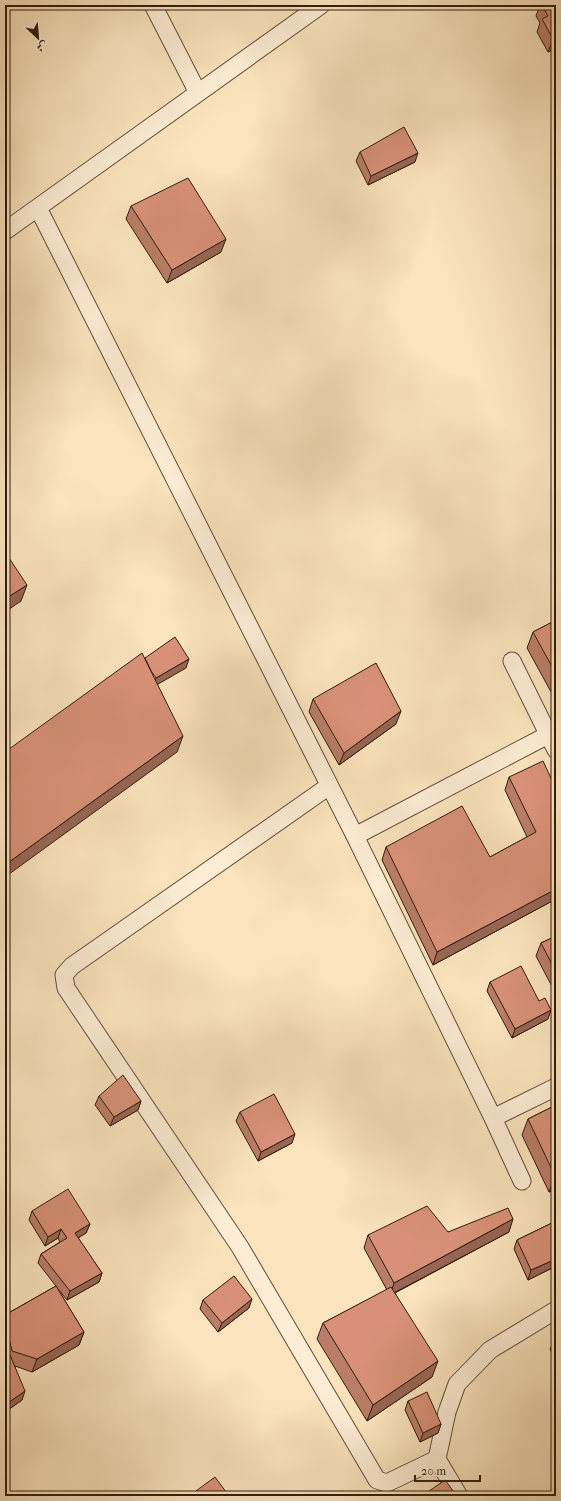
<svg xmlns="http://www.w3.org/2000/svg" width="561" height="1501" viewBox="0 0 561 1501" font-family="'IM FELL French Canon',Amiri,serif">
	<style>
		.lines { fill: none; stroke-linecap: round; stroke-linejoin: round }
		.street-casing { stroke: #624e39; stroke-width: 19 }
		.street { stroke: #fcedd4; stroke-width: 17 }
		.wall { fill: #ba7d67; stroke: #301d0d }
		.shaded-wall { fill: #976654; stroke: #301d0d }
		.building { fill: #d89178; stroke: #301d0d }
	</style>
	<rect width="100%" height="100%" fill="#fae3bd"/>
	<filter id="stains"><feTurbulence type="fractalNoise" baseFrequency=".005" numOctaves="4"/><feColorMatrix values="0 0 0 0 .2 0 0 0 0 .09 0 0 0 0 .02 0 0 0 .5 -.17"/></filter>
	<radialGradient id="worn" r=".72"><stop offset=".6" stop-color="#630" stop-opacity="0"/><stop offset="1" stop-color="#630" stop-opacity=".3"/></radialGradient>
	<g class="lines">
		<defs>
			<path id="street" d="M153 5 198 93
				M38 208 355 836 493 1118 556 1087
				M5 231 321 5
				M512 661 556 750
				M329 786 72 966 64 975 66 988 240 1247 377 1480 387 1483 437 1459 459 1496
				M355 836 548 735
				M493 1118 522 1181
				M437 1459 447 1412 457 1384 490 1350 556 1310"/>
		</defs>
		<use href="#street" class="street-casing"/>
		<use href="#street" class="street"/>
	</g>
	<path class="wall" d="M540 5H556V48L548 52 537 32 540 23 536 16Z
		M360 152 415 162 368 185 356 161Z
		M131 206 221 252 167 283 126 219Z
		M556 620V701L527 648 533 632Z
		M313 699 396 724 339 765 309 712Z
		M509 777 556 789V899L433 965 382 860 386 847 490 857 527 837 505 790Z
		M556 936V994L536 956 541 943Z
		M490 982 539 1001 548 1019 512 1038 487 991Z
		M99 1096 141 1101 138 1110 110 1126 95 1105Z
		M556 1105V1189L549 1192 522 1135 528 1119Z
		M240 1112 292 1143 258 1161 236 1121Z
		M32 1211 90 1224 86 1233 78 1238 102 1273 99 1282 67 1300 57 1288 84 1332 79 1345 32 1372 15 1366 22 1400 5 1412V1358L6 1357 5 1315 56 1286 38 1263 41 1254 60 1242 58 1238 45 1246 29 1220Z
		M556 1221V1266L528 1280 514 1249 517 1240Z
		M448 1232H509L395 1293 432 1377 367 1421 317 1339 323 1323 387 1290 364 1248 368 1235Z
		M203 1300 249 1308 218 1332 200 1309Z
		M556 1343V1361L550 1349 552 1345Z
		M408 1401 441 1424 438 1433 420 1442 405 1410Z"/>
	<path class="shaded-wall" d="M556 37V48L548 52 553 39Z
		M418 153 415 162 368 185 371 176Z
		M226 239 221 252 167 283 172 270Z
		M27 585 21 601 5 612V599Z
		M189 659 186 668 153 687 156 678Z
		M401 711 396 724 339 765 344 753Z
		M183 736 177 752 5 877V865Z
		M556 889V899L433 965 437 952Z
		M551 1010 548 1019 512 1038 515 1029Z
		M141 1101 138 1110 110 1126 114 1117Z
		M295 1134 292 1143 258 1161 261 1152Z
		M555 1176H556V1189L549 1192Z
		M513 1219 509 1232 390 1295 394 1283Z
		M90 1224 86 1233 71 1242 75 1233Z
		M61 1229 58 1238 45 1246 48 1237Z
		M556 1259V1266L528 1280 531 1270Z
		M102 1273 99 1282 67 1300 70 1291Z
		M252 1299 249 1308 218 1332 222 1323Z
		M84 1332 79 1345 32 1372 37 1359Z
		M438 1361 432 1377 367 1421 373 1405Z
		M25 1391 22 1400 5 1412V1405Z
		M441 1424 438 1433 420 1442 423 1433Z"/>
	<path class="building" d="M542 5H556V37L553 39 542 19 548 16Z
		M404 127 418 153 371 176 360 152Z
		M188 178 226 239 172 270 131 206Z
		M5 552 27 585 5 599Z
		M556 620V674L533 632Z
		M175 637 189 659 156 678 151 671 145 658Z
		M142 653 183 736 5 865V752Z
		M376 663 401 711 344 753 313 699Z
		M543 761 556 789V889L437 952 386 847 462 806 490 857 536 832 509 777Z
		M556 936V972L541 943Z
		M521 966 539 1001 545 998 551 1010 515 1029 490 982Z
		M123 1075 141 1101 114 1117 99 1096Z
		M274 1094 295 1134 261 1152 240 1112Z
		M556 1105V1176H555L528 1119Z
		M68 1189 90 1224 75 1233 102 1273 70 1291 41 1254 67 1238 61 1229 48 1237 32 1211Z
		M427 1206 448 1232 508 1208 513 1219 394 1283 368 1235Z
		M556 1221V1259L531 1270 517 1240Z
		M234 1276 252 1299 222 1323 203 1300Z
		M56 1286 84 1332 37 1359 12 1351 5 1323V1315Z
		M391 1287 438 1361 373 1405 323 1323Z
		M556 1343V1353L552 1345Z
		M10 1355 25 1391 5 1405V1358Z
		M427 1392 441 1424 423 1433 408 1401Z
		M215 1477 229 1496H189Z
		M445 1480 457 1496H422Z"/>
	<rect width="561" height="1501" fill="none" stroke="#fae3bd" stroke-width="20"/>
	<rect x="6" y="6" width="549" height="1489" fill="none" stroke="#301d0d" stroke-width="2"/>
	<rect x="10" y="10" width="541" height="1481" fill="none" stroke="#301d0d"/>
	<g transform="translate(38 38) rotate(154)" stroke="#fcedd4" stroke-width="3" paint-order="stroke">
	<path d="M0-3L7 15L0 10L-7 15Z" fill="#301d0d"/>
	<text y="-6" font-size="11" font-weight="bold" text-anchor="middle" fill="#301d0d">ش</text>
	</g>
	<path d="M415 1475v6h65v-6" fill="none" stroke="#301d0d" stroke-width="2"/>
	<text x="421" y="1475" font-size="12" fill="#301d0d" stroke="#fcedd4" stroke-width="3" paint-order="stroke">20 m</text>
	<rect width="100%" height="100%" filter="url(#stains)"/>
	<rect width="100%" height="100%" fill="url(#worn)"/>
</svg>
